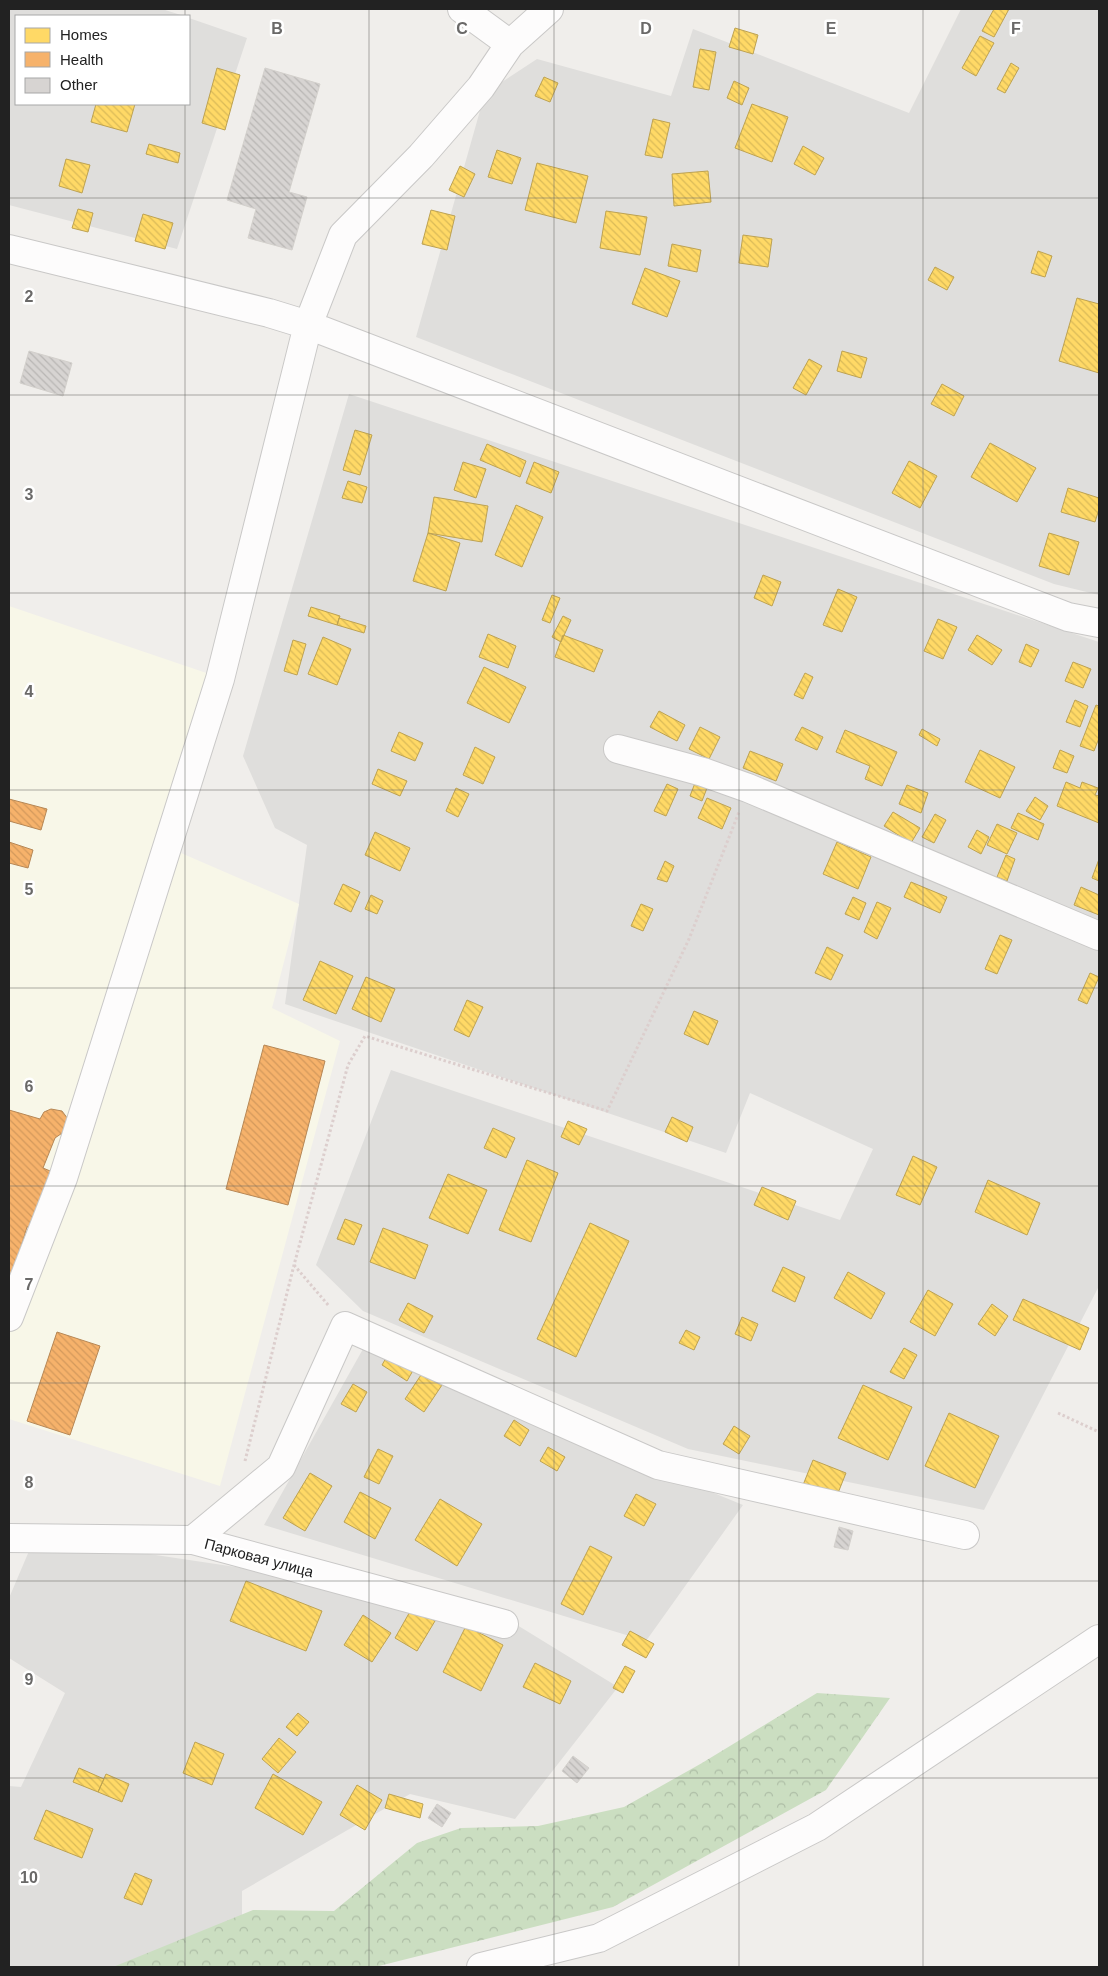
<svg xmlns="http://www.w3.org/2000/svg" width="1108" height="1976" viewBox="0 0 1108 1976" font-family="Arial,sans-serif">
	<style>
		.residential { fill: #dfdedc }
		.education { fill: #f8f7e8 }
		.forest { fill: url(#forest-crowns) }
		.homes { fill: url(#homes-back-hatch); stroke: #bda252 }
		.health { fill: url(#health-back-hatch); stroke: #b68755 }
		.building { fill: url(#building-back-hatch); stroke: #d3d0cc }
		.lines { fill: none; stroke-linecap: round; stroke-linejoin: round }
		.minor-casing { stroke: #c9c8c7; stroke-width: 30 }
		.path { stroke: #dccecd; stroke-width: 3; stroke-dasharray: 2.5 2.5; stroke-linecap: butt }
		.minor { stroke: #fdfcfc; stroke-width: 28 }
		.grid { fill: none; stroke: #6a6968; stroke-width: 1; stroke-opacity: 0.55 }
		.labels { text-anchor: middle; stroke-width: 5; stroke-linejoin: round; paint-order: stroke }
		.street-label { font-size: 15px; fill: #222; stroke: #fff }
		.grid-label { font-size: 16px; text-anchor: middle; font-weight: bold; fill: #6a6968; stroke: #fff; stroke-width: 5; stroke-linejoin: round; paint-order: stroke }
	</style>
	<defs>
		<pattern id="forest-crowns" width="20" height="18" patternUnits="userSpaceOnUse" patternTransform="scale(1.25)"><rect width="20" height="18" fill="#cbdec1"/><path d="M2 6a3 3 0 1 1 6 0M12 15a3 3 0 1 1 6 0" fill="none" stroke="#aebea6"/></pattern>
		<pattern id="homes-back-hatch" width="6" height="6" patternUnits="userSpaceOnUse" patternTransform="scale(1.25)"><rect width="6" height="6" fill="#ffd966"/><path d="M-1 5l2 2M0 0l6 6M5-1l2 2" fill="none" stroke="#daba58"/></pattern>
		<pattern id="health-back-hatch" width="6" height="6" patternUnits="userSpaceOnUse" patternTransform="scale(1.25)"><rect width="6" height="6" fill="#f6b26b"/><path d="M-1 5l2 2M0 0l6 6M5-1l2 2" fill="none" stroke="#d3995c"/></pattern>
		<pattern id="building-back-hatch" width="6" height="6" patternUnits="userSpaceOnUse" patternTransform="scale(1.25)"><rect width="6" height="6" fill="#d7d4d2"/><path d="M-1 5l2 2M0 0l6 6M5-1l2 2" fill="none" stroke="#b8b6b4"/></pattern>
	</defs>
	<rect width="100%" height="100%" fill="#f0eeeb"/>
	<path class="residential" d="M9 9H162L184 16H16V104H189V18L247 38 177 249 9 205Z
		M961 9H1099V595L1054 584 416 337 485 93 537 59 671 96 693 29 909 113Z
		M349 394 1099 642V1286L984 1510 688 1449 363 1311 316 1265 391 1070 840 1220 873 1149 750 1093 726 1153 285 1004 307 845 275 828 243 756Z
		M363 1349 743 1505 646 1641 264 1525Z
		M35 1537 236 1567 517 1625 618 1687 515 1819 410 1794 242 1891V1944L159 1967H9V1786L21 1787 65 1693 9 1658V1598Z"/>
	<path class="education" d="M9 606 230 681 181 853 299 904 272 1008 340 1041 220 1486 9 1419Z"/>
	<path class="forest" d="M817 1693 890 1698 826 1790 613 1907 375 1967H113L253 1910 334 1911 417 1843 461 1828 538 1826 624 1807 702 1763Z"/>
	<path class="homes" d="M994 9H1009L994 37 982 31Z
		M735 28 758 35 753 54 729 47Z
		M980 36 994 43 976 76 962 68Z
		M700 49 716 52 709 90 693 87Z
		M1011 63 1019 68 1005 93 997 89Z
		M217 68 240 75 225 130 202 123Z
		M544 77 558 83 550 102 535 96Z
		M734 81 749 88 742 105 727 98Z
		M96 104H135L127 132 91 122Z
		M752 104 788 117 772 162 735 148Z
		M653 119 670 123 662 158 645 155Z
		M149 144 180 153 178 163 146 154Z
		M803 146 824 158 815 175 794 164Z
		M497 150 521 158 512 184 488 177Z
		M66 159 90 165 82 193 59 186Z
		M537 163 588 176 576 223 525 210Z
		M460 166 475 174 464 197 449 190Z
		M708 171 711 202 674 206 672 174Z
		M78 209 93 213 88 232 72 228Z
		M431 210 455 216 447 250 422 244Z
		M606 211 647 217 640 255 600 248Z
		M143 214 173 223 165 249 135 241Z
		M743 235 772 239 768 267 739 263Z
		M672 244 701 250 697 272 668 266Z
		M1038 251 1052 256 1045 277 1031 273Z
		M935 267 954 277 947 290 928 280Z
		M645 268 680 281 667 317 632 304Z
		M1077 298 1099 304V373L1059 361Z
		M842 351 867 358 861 378 837 371Z
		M809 359 822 366 806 395 793 388Z
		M942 384 964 396 954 416 931 404Z
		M355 430 372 435 360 475 343 470Z
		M990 443 1036 468 1017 502 971 477Z
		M487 444 526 461 520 477 480 460Z
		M909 461 937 476 920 508 892 493Z
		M463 462 486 469 476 498 454 490Z
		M534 462 559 472 551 493 526 483Z
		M348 481 367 487 362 503 342 498Z
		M1068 488 1099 498V509L1095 522 1061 512Z
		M434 497 488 506 482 542 428 533Z
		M516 505 543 517 522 567 495 555Z
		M428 533 460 543 446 591 413 581Z
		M1049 533 1079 542 1069 575 1039 566Z
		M763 575 781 582 772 606 754 598Z
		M838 589 857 597 842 632 823 625Z
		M552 595 560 598 550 623 542 620Z
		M311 607 340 616 337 625 308 616Z
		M563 616 571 620 561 642 552 637Z
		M339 618 366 626 364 633 337 625Z
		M938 619 957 627 943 659 924 651Z
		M488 634 516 646 508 668 479 657Z
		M563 635 603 650 594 672 555 657Z
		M977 635 1002 650 992 665 968 650Z
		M323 637 351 649 337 685 308 674Z
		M293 640 306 644 297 675 284 671Z
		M1026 644 1039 650 1031 667 1019 662Z
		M1073 662 1091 669 1083 688 1065 681Z
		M484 667 526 687 509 723 467 703Z
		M805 673 813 677 803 699 794 695Z
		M1075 700 1088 706 1080 727 1066 722Z
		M1096 705 1099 706V738L1094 751 1080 746Z
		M659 711 685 725 677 741 650 727Z
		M700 727 720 737 709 759 689 749Z
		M802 727 823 737 817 750 795 740Z
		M922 729 940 739 937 746 919 735Z
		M845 730 897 752 882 786 865 779 870 766 836 752Z
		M399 732 423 743 415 761 391 751Z
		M475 747 495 757 483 784 463 775Z
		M980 750 1015 767 1000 798 965 782Z
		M1060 750 1074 756 1067 773 1053 768Z
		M750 751 783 764 776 781 743 768Z
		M378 769 407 781 400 796 372 784Z
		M1066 782 1080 788 1082 782 1098 788 1095 795 1099 796V823L1057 806Z
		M695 783 707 788 702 801 690 796Z
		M667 784 678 789 666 816 654 811Z
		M907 785 928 793 921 813 899 804Z
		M456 788 469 794 458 817 446 811Z
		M1035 797 1048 806 1040 820 1026 811Z
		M707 798 731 808 722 829 698 818Z
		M893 812 920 828 911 843 884 826Z
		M1018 813 1044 824 1038 840 1011 828Z
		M935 814 946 820 934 843 922 837Z
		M997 824 1017 833 1007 854 987 845Z
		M977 830 989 837 981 854 968 847Z
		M375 832 410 848 400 871 365 855Z
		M837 842 871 857 858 889 823 874Z
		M1006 855 1015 859 1007 881 997 877Z
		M1099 859V881L1092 878Z
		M665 861 674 866 667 882 657 879Z
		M911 882 947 897 940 913 904 897Z
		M343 884 360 892 351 912 334 904Z
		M1081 887 1099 895V915L1074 905Z
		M371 895 383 901 377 914 365 909Z
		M853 897 866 903 859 920 845 914Z
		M877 902 891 908 877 939 864 932Z
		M641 904 653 909 643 931 631 926Z
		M1000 935 1012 940 997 974 985 969Z
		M827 947 843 955 831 980 815 973Z
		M320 961 353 976 336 1014 303 1000Z
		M1090 973 1099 977 1087 1004 1078 1000Z
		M366 977 395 989 381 1022 352 1009Z
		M467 1000 483 1007 469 1037 454 1030Z
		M694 1011 718 1021 708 1045 684 1034Z
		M672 1117 693 1127 687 1142 665 1132Z
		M568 1121 587 1129 579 1145 561 1137Z
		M493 1128 515 1138 506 1158 484 1148Z
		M913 1156 937 1167 920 1205 896 1195Z
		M527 1160 558 1173 531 1242 499 1230Z
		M448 1174 487 1190 468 1234 429 1218Z
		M988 1180 1040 1203 1027 1235 975 1212Z
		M762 1187 796 1201 788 1220 754 1205Z
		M345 1219 362 1225 354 1245 337 1239Z
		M590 1223 629 1241 576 1357 537 1339Z
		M383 1228 428 1245 415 1279 370 1262Z
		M783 1267 805 1277 795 1302 772 1291Z
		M848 1272 885 1293 871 1319 834 1298Z
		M928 1290 953 1304 935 1336 910 1322Z
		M1023 1299 1089 1328 1080 1350 1013 1320Z
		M408 1303 433 1316 424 1333 399 1320Z
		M992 1304 1008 1316 995 1336 978 1324Z
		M742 1317 758 1324 751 1341 735 1334Z
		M686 1330 700 1337 694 1350 679 1343Z
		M904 1348 917 1355 904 1379 890 1372Z
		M390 1351 415 1367 407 1381 382 1365Z
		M425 1369 444 1382 424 1412 405 1399Z
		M353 1384 367 1392 356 1412 341 1404Z
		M863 1385 912 1407 888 1460 838 1438Z
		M949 1413 999 1436 975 1488 925 1466Z
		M514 1420 529 1430 520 1446 504 1436Z
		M734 1426 750 1436 739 1454 723 1444Z
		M548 1447 565 1457 557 1471 540 1461Z
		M378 1449 393 1456 379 1484 364 1477Z
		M813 1460 846 1473 836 1498 803 1485Z
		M310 1473 332 1486 305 1531 283 1518Z
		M360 1492 391 1508 375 1539 344 1522Z
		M636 1494 656 1504 644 1526 624 1516Z
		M440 1499 482 1524 457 1566 415 1540Z
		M590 1546 612 1557 583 1615 561 1604Z
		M246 1581 322 1611 306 1651 230 1621Z
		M412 1608 435 1621 417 1651 395 1638Z
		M363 1615 391 1633 372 1662 344 1645Z
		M466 1626 503 1645 481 1691 443 1672Z
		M630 1631 654 1644 646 1658 622 1645Z
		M535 1663 571 1681 560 1704 523 1687Z
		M625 1666 635 1671 623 1693 613 1688Z
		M298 1713 309 1722 297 1736 286 1727Z
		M279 1738 296 1752 278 1773 262 1759Z
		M195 1742 224 1754 212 1785 183 1773Z
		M79 1768 104 1779 98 1792 73 1782Z
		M106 1774 129 1784 122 1802 98 1792Z
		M273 1774 322 1802 303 1835 255 1808Z
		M357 1785 382 1800 365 1830 340 1815Z
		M389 1794 423 1804 420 1818 385 1808Z
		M46 1810 93 1829 82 1858 34 1839Z
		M135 1873 152 1880 142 1905 124 1898Z"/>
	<path class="health" d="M9 799 47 809 41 830 9 821Z
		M9 842 33 850 28 868 9 863Z
		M264 1045 325 1061 288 1205 226 1189Z
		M51 1109 62 1111 68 1119 65 1131 55 1138 43 1168 55 1173 41 1229 27 1227 9 1287V1110L40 1119 44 1112Z
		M57 1332 100 1346 70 1435 27 1421Z"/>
	<path class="building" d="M265 68 320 84 289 192 307 197 292 250 248 238 256 209 227 200Z
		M29 351 72 363 63 396 20 383Z
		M839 1527 853 1531 848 1550 834 1547Z
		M573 1756 589 1768 577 1783 562 1771Z
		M437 1804 451 1813 442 1827 428 1818Z"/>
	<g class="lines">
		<defs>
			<path id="minor" d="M510 44 549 9
				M9 249 269 313 308 325 343 235 421 156 481 87 510 44 462 9
				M618 749 703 772 748 788 1099 936
				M9 1317 63 1178 220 679 308 325 1068 617 1099 623
				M9 1538 193 1540 504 1624
				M193 1540 281 1467 345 1326 658 1465 965 1535
				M481 1967 599 1938 817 1827 1099 1639"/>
		</defs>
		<use href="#minor" class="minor-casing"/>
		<path class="path" d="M294 1265 329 1306
			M1058 1413 1099 1432
			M245 1461 294 1265 348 1065 365 1036 607 1111 689 939 739 812"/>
		<use href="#minor" class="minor"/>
	</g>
	<path class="grid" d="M185 9V16M369 9V1967M554 9V1967M739 9V1967M923 9V1967M185 104V1967M9 198H1099M9 395H1099M9 593H1099M9 790H1099M9 988H1099M9 1186H1099M9 1383H1099M9 1581H1099M9 1778H1099"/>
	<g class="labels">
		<g class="street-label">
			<text transform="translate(259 1558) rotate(15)" y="5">Парковая улица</text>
		</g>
	</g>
	<g class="grid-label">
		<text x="277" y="34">B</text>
		<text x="462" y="34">C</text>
		<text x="646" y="34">D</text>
		<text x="831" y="34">E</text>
		<text x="1016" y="34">F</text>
		<text x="29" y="302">2</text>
		<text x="29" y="500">3</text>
		<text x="29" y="697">4</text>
		<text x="29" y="895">5</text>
		<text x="29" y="1092">6</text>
		<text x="29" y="1290">7</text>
		<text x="29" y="1488">8</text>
		<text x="29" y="1685">9</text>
		<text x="29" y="1883">10</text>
	</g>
	<rect width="1108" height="1976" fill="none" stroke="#222222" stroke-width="20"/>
	<rect x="15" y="15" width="175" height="90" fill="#ffffff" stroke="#a7a7a7"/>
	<rect x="25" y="28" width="25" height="15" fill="#ffd966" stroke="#a7a7a7"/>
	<text x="60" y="40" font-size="15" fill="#222222">Homes</text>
	<rect x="25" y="52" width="25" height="15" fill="#f6b26b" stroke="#a7a7a7"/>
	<text x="60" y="65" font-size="15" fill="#222222">Health</text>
	<rect x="25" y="78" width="25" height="15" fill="#d7d4d2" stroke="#a7a7a7"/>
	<text x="60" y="90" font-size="15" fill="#222222">Other</text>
</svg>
